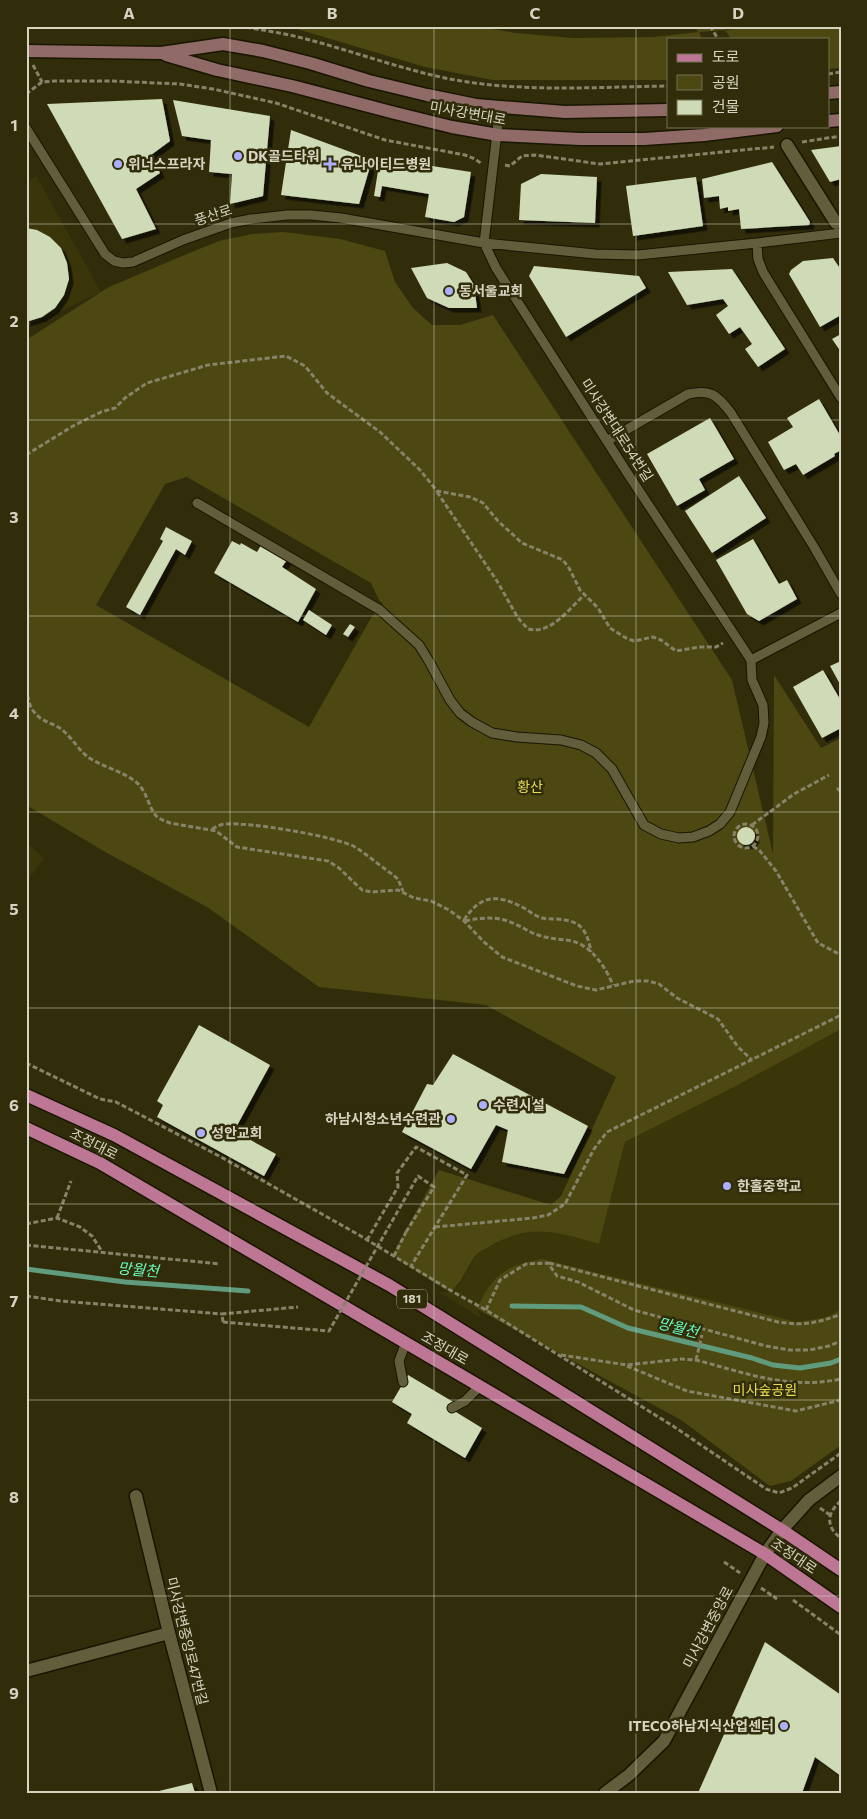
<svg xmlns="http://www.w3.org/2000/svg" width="867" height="1819" viewBox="0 0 867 1819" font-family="Commissioner,'Noto Sans KR',sans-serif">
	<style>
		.built { fill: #3b360a }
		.green { fill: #4d4711; fill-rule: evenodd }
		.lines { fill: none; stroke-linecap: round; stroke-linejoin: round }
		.stream { stroke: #609b7d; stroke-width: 5 }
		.building { fill: #cedbb6; filter: url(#shadow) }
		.service-casing { stroke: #181500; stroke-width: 11 }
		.pedestrian-casing { stroke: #181500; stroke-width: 15 }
		.minor-casing { stroke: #181500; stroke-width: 15 }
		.tertiary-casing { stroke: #181500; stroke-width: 15 }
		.secondary-casing { stroke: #181500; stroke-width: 15 }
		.primary-casing { stroke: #181500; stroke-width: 15 }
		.path { stroke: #868369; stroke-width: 3; stroke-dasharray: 5 2.5; stroke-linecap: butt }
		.service { stroke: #625e3b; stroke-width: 9 }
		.pedestrian { stroke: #625e3b; stroke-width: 12 }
		.minor { stroke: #625e3b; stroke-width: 12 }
		.tertiary { stroke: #625e3b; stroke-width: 12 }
		.secondary { stroke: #906a67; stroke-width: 12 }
		.primary { stroke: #bd7794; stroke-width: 12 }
		.path-bridge { stroke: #868369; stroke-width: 3; stroke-dasharray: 5 2.5; stroke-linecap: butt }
		.grid { fill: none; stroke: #d6d4c1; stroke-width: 1; stroke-opacity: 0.55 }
		.poi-dot { fill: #adaffb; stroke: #312d0b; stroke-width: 2 }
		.labels { text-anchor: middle; stroke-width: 5; stroke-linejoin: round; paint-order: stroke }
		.shield { fill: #312d0b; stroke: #a4a28a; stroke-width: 1 }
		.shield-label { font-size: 12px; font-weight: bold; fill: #d6d4c1 }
		.street-label { font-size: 14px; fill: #d6d4c1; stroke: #312d0b }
		.poi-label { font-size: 14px; font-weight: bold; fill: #d6d4c1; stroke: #312d0b; text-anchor: start }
		.park-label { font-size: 14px; fill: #eadb53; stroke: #312d0b }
		.water-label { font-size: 15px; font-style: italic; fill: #69fcbf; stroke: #312d0b }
		.neatline { fill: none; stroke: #d6d4c1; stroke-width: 2 }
		.grid-label { font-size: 16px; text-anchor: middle; font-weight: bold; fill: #d6d4c1 }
	</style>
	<defs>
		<filter id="shadow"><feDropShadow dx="4.5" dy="4.5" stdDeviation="0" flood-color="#0009"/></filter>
	</defs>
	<rect width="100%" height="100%" fill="#312d0b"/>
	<path class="built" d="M36 176 101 292 26 327V182Z
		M26 842 44 858 26 883Z
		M841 1029V1309L828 1317 797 1322 542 1259 482 1298 477 1309 481 1318 439 1292H450L459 1285 477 1254 505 1238 535 1230 564 1233 599 1244 625 1142 736 1086Z"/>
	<path class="green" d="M280 26H475L516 33 573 38 653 37 698 32 695 26H723L726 30 759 26H841V68L828 69V39H731L725 30 699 32 702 39H668V80H493L425 67 297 29Z
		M283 232 340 239 385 251 395 282 413 308 432 325H460L493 315 732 680 773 854 774 675 821 748 841 738V1029L736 1086 625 1142 599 1244C558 1232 531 1223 492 1245 487 1248 480 1251 476 1255 465 1269 464 1281 450 1292L397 1259 394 1253 396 1248 439 1170 551 1205 561 1196 616 1077 486 1005 319 987 207 907 107 853 26 805V340L109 287 187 254 219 241 252 234ZM187 477 371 583 379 600 383 604 371 618 309 727 96 605 165 484Z
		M542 1259 797 1322 828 1317 841 1309V1445L791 1481 770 1486 681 1420 477 1309C492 1275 505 1266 542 1259Z"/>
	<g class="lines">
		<path class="stream" d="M26 1269 125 1282 248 1291
			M512 1306 581 1307 628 1328 752 1358 773 1365 800 1368 831 1363 841 1359"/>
	</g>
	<path class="building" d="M162 99 170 141 151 155 160 173 136 189 156 229 122 239 47 104Z
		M173 100 270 116 263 196 230 204 232 174 209 172 211 140 182 136Z
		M291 130 372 160 359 204 281 195Z
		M841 146V179L830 182 811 150Z
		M380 158 471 172 464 217 454 222 425 217 429 194 382 186 380 197 374 196Z
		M772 162 810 222 809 225 741 229 739 209 728 211V207L720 209 719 196 704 198 702 179Z
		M541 174 597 177 595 223 519 220 521 184Z
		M696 177 703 226 633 236 626 186Z
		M26 228 37 230 50 237 61 248 67 263 69 279 64 295 55 308 42 317 26 322Z
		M833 258 841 270V315L820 327 789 274 791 270 803 261Z
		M447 263 466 272 474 285 477 308H449L427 298 411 268Z
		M534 266 639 276 646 288 566 337 529 276Z
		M732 269 785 349 758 367 745 349 752 344 740 327 729 334 716 315 728 306 723 299 687 305 668 272Z
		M841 334V352L832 339Z
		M819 399 841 437V450L834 454 835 456 803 475 796 464 784 470 768 442 793 427 787 418Z
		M710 418 734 459 699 479 705 490 677 506 647 454Z
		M739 476 766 518 712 553 685 511Z
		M166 527 192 541 185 555 176 549 140 615 126 607 163 541 160 539Z
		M753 539 779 584 787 580 797 599 759 621 747 614 716 560Z
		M232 541 240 545 241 543 257 552 263 542 289 557 282 567 316 589 298 622 214 573Z
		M309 610 332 625 326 635 303 620Z
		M350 624 355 627 348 637 343 634Z
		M841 661V686L830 666Z
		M823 670 841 701V728L822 738 793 687Z
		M737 836a9 9 0 1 1 18 0a9 9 0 1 1-18 0Z
		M199 1025 270 1065 234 1131 276 1154 264 1176 157 1117 163 1105 157 1101Z
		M453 1054 588 1126 564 1174 502 1162 508 1130 496 1125 471 1169 402 1132 427 1084 433 1085Z
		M408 1375 455 1403 451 1409 482 1428 465 1458 407 1423 412 1414 392 1402Z
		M765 1642 841 1695V1776L815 1757 802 1793H698Z
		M192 1783 195 1793H155V1792Z"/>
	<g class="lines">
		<defs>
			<path id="service" d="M500 107 484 243 496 268 628 474 751 660
				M26 128 105 254 114 261 123 263 133 262 183 240 231 223 251 219 287 215H311L341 218 484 243 595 254 638 255 757 243 841 233
				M757 243 758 259 763 272 841 398
				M607 441 688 394C711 389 717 395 731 413L814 547 841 594
				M197 503 380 610 419 645 430 663 450 700 460 713 472 722 492 733 517 737 561 740 581 745 596 753 612 769 644 825 661 834 679 838 693 837 709 831 720 824 730 812 761 737 764 723 763 705 752 680 751 660
				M751 660 841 613
				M403 1382 399 1361 406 1342
				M452 1408 465 1401 480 1386"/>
			<path id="pedestrian" d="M787 145 836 223"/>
			<path id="minor" d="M136 1496 169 1633 211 1793
				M26 1671 169 1633"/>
			<path id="tertiary" d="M605 1793 629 1775 664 1741 765 1554 782 1530 809 1500 841 1476"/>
			<path id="secondary" d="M26 51 161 53 223 44 263 51 310 63 369 81 427 95 476 105 565 112 668 110
				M166 55 217 70 292 86 395 113 452 127 498 135 580 139H644L704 135 777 126
				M828 93 841 92
				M828 121 841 120"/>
			<path id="primary" d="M26 1095 114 1135 389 1285 782 1530 841 1570
				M26 1128 100 1163 765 1554 841 1607"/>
		</defs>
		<use href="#service" class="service-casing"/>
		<use href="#pedestrian" class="pedestrian-casing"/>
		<use href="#minor" class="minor-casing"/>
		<use href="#tertiary" class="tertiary-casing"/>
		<use href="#secondary" class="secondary-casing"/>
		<use href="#primary" class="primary-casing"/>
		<path class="path" d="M239 26C261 30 284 33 306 39 352 51 398 68 445 78 518 93 594 87 668 86
			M710 26 718 39
			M33 65 42 82
			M828 74 841 72
			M26 94 42 82 55 81H111L180 84 213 89 276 103 385 140 465 155 475 159 482 164
			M802 142 841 136
			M505 165 510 166 522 156 535 155 600 164 774 147
			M26 455 73 426 101 412 115 408 125 398 147 383 208 365 286 356 305 366 327 393 380 432 399 450 420 470 437 491 470 497 483 503 498 521 522 543 563 560 569 568 580 590 598 608 610 628 626 638 634 641 653 637 661 640 676 651 699 647H716L723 643
			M437 492 497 581 518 618 528 629C551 635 570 608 584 595
			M26 688C28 697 29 707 35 713 42 722 53 723 61 729 73 738 79 752 91 759 106 768 122 771 136 782 148 792 148 808 158 818L170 823 216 831 237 847 328 861 339 868 362 890 372 892 398 890 414 898 431 901 449 910 464 921 484 942 502 957 577 986 596 990 634 981H648L659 984 677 998 718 1019 738 1047 752 1060
			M837 788 841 792
			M734 836a12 12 0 1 1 24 0a12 12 0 1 1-24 0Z
			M752 825 794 794 829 775
			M212 829C216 827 220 824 226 824 249 822 335 836 355 847 368 855 380 866 392 874L398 879 403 891
			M753 846 760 851 776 871 818 943 841 955
			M464 920C481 894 497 894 524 908 528 910 532 914 537 916 543 919 549 919 556 919 580 920 587 929 591 952
			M465 921C484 917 500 916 517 925 524 928 531 933 538 935 549 939 561 939 572 941 592 946 606 968 613 985
			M26 1063 100 1099 116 1102 221 1157 359 1235 455 1293 486 1310 673 1426 766 1489 779 1493 792 1488 841 1453
			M57 1218 71 1181
			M26 1224 57 1218 80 1227 92 1236 103 1253
			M435 1227 533 1218 548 1215 565 1204 594 1149 607 1132 841 1015
			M367 1240 398 1187 397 1173 416 1147 467 1175 411 1266
			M26 1245 220 1264
			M394 1256 406 1232
			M549 1263 778 1322C803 1326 818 1323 841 1314
			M26 1296 61 1301 222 1314
			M486 1310 500 1280 526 1264 548 1263 557 1276 578 1282 634 1310 766 1346 790 1350H809L829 1346 841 1341
			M223 1322 222 1314 298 1307
			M561 1355 627 1365 681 1359 696 1360C746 1373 788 1390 841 1379
			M696 1360 702 1335
			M627 1366 687 1391 796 1411 841 1400
			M841 1501C827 1512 825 1527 841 1538
			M820 1508 830 1515
			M724 1562 740 1573
			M761 1588 777 1599
			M793 1600 841 1635"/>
		<use href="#service" class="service"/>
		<use href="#pedestrian" class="pedestrian"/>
		<use href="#minor" class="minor"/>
		<use href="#tertiary" class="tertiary"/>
		<use href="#secondary" class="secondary"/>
		<use href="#primary" class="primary"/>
		<path class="path-bridge" d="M223 1322 329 1331 418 1176 434 1187 406 1232"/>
	</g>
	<path class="grid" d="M230 26V1793M434 26V1793M636 26V1793M26 224H841M26 420H841M26 616H841M26 812H841M26 1008H841M26 1204H841M26 1400H841M26 1596H841"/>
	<g class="poi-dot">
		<circle cx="238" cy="156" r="5"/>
		<circle cx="118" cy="164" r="5"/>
		<path d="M327.5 156.5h5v5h5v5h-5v5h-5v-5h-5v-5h5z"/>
		<circle cx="449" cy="291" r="5"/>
		<circle cx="483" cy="1105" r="5"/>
		<circle cx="451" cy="1119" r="5"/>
		<circle cx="201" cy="1133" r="5"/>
		<circle cx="727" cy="1186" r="5"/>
		<circle cx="784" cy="1726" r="5"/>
	</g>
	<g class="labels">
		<rect class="shield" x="397" y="1289.5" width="30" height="19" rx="4"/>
		<g class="shield-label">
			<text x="412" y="1303">181</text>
		</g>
		<g class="street-label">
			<text transform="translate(468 113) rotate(10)" y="5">미사강변대로</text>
			<text transform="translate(213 215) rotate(-18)" y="5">풍산로</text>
			<text transform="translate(617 430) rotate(57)" y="5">미사강변대로54번길</text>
			<text transform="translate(94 1144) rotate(27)" y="5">조정대로</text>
			<text transform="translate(445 1348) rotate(30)" y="5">조정대로</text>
			<text transform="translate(794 1556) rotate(34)" y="5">조정대로</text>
			<text transform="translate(708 1627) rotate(-62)" y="5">미사강변중앙로</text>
			<text transform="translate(187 1641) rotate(76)" y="5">미사강변중앙로47번길</text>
		</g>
		<g class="poi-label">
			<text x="248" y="161">DK골드타워</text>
			<text x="128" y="169">위너스프라자</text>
			<text x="341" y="169">유나이티드병원</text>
			<text x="459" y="296">동서울교회</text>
			<text x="493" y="1110">수련시설</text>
			<text x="441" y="1124" text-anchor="end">하남시청소년수련관</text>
			<text x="211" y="1138">성안교회</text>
			<text x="737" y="1191">한홀중학교</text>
			<text x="774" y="1731" text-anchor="end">ITECO하남지식산업센터</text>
		</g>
		<g class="park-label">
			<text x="530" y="792">황산</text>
			<text x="765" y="1395">미사숲공원</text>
		</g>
		<g class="water-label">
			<text transform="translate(138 1270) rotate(5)" y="5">망월천</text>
			<text transform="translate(678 1328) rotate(14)" y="5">망월천</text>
		</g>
	</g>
	<rect width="867" height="1819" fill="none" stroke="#312d0b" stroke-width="55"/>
	<rect x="667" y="38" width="162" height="90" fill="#312d0b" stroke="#737054"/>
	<rect x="677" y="54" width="25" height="8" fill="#bd7794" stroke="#737054"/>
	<text x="712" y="62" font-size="15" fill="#d6d4c1">도로</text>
	<rect x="677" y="75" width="25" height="15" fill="#4d4711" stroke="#737054"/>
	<text x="712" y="88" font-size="15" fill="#d6d4c1">공원</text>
	<rect x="677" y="100" width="25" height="15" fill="#cedbb6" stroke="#737054"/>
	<text x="712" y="112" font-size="15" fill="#d6d4c1">건물</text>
	<rect x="28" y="28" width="812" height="1764" class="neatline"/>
	<g class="grid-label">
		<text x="129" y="19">A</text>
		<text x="332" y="19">B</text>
		<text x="535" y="19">C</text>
		<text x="738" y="19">D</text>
		<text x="14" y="131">1</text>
		<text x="14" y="327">2</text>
		<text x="14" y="523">3</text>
		<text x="14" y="719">4</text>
		<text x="14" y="915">5</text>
		<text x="14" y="1111">6</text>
		<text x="14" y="1307">7</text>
		<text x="14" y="1503">8</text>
		<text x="14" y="1699">9</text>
	</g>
</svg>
